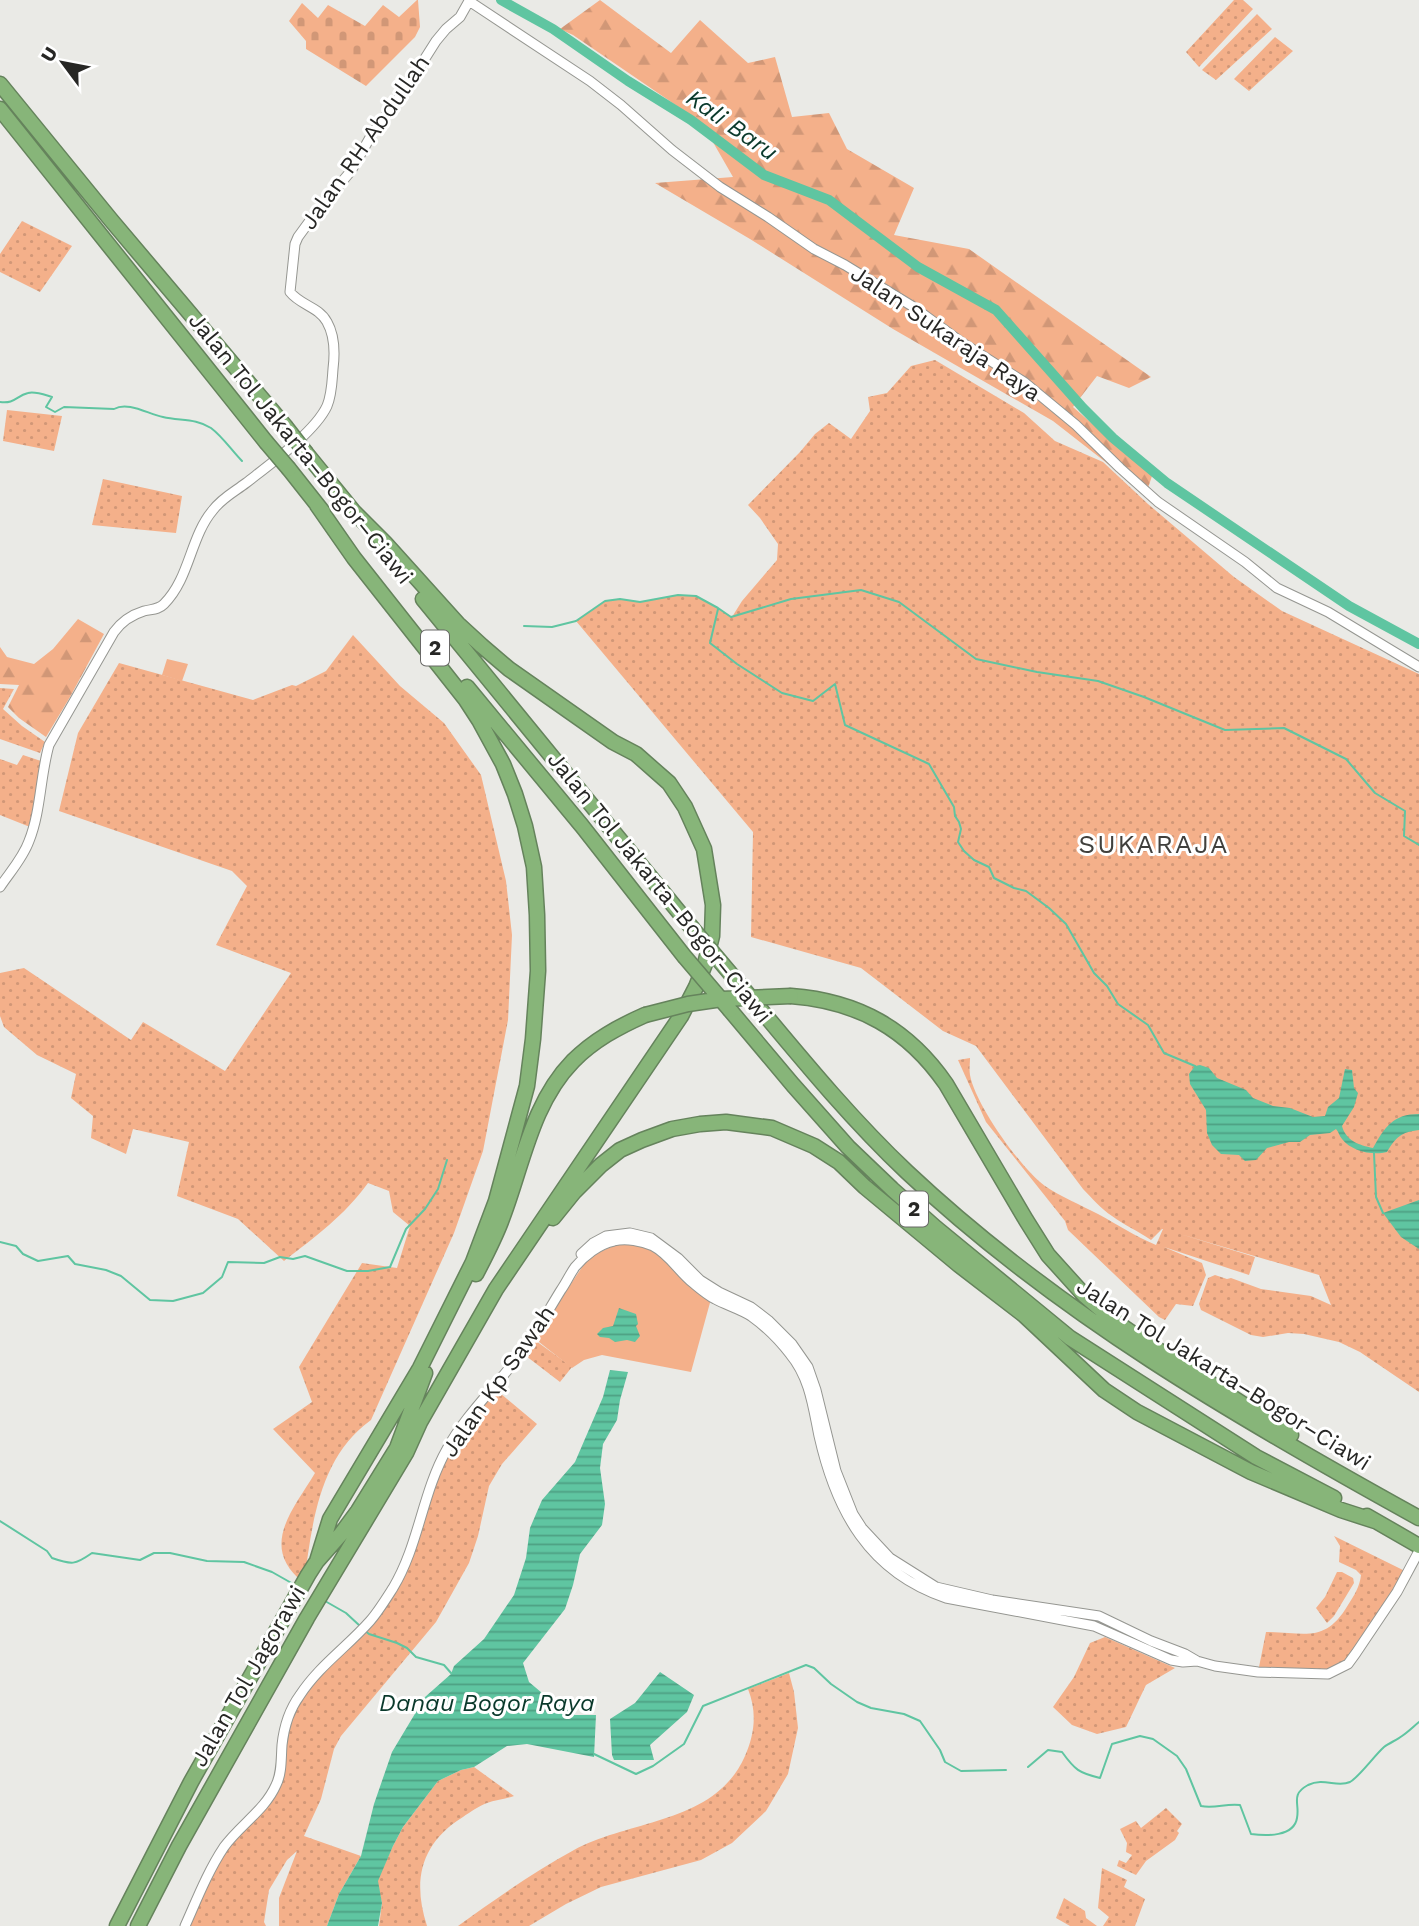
<svg xmlns="http://www.w3.org/2000/svg" width="1419" height="1926" viewBox="0 0 1419 1926" font-family="'Work Sans',sans-serif">
	<style>
		.grass { fill: url(#grass-dots) }
		.forest { fill: url(#forest-firs) }
		.cemetery { fill: url(#cemetery-stones) }
		.garden { fill: #f4b08a }
		.water { fill: url(#water-rules) }
		.lines { fill: none; stroke-linecap: round; stroke-linejoin: round }
		.stream { stroke: #5fc5a1; stroke-width: 2 }
		.river { stroke: #5fc5a1; stroke-width: 10 }
		.minor-casing { stroke: #959691; stroke-width: 11 }
		.highway-casing { stroke: #65835c; stroke-width: 17 }
		.minor { stroke: #fff; stroke-width: 9 }
		.highway { stroke: #87b579; stroke-width: 14 }
		.highway-bridge-casing { stroke: #65835c; stroke-width: 17; stroke-linecap: butt }
		.highway-bridge { stroke: #87b579; stroke-width: 14 }
		.labels { text-anchor: middle; stroke-width: 6; stroke-linejoin: round; paint-order: stroke }
		.shield { fill: #fff; stroke: #686866; stroke-width: 2 }
		.shield-label { font-size: 21px; font-weight: bold; fill: #272725 }
		.street-label { font-size: 23px; fill: #272725; stroke: #fff }
		.water-label { font-size: 24px; font-style: italic; fill: #0a392b; stroke: #fff }
		.quarter-label { font-size: 26px; letter-spacing: 2px; fill: #40403d; stroke: #fff }
	</style>
	<defs>
		<pattern id="grass-dots" width="8" height="8" patternUnits="userSpaceOnUse" patternTransform="scale(1.75)"><rect width="8" height="8" fill="#f4b08a"/><path d="M2 2h.1M6 6h.1" fill="none" stroke="#d19777" stroke-width="1.8" stroke-linecap="round"/></pattern>
		<pattern id="forest-firs" width="22" height="20" patternUnits="userSpaceOnUse" patternTransform="scale(1.75)"><rect width="22" height="20" fill="#f4b08a"/><path d="M5 1l3.5 6h-7zM16 11l3.5 6h-7z" fill="#d19777"/></pattern>
		<pattern id="cemetery-stones" width="16" height="16" patternUnits="userSpaceOnUse" patternTransform="scale(1.75)"><rect width="16" height="16" fill="#f4b08a"/><path d="M2 7V4a2 2 0 0 1 4 0v3zM10 15v-3a2 2 0 0 1 4 0v3z" fill="#d19777"/></pattern>
		<pattern id="water-rules" width="6" height="5" patternUnits="userSpaceOnUse" patternTransform="scale(1.75)"><rect width="6" height="5" fill="#5fc5a1"/><path d="M0 2.5h6" fill="none" stroke="#4ea083"/></pattern>
	</defs>
	<rect width="100%" height="100%" fill="#eaeae6"/>
	<path class="grass" d="M1234 0H1243L1253 9 1199 67 1186 52Z
		M1257 14 1272 29 1216 80 1202 70Z
		M1275 37 1293 51 1249 91 1234 79Z
		M22 221 72 246 40 292 0 272V254Z
		M935 360 1024 413 1055 441 1103 462 1148 504 1234 577 1282 611 1419 674V1392L1360 1352 1339 1342 1304 1334 1288 1333 1263 1337 1251 1335 1201 1310 1199 1304 1208 1278 1215 1275 1227 1279 1231 1278 1261 1289 1311 1296 1331 1305 1319 1275 1180 1234 1255 1257 1249 1275 1164 1247 1202 1263 1206 1275 1193 1306 1176 1304 1165 1320 1159 1317 1068 1230 1065 1221 986 1122 958 1060 970 1058C970 1064 969 1069 970 1075 975 1104 1021 1169 1045 1186 1061 1197 1081 1205 1098 1214 1118 1225 1135 1236 1156 1245L1163 1229H1162L1151 1240C1138 1231 1124 1225 1112 1216 1101 1209 1092 1198 1083 1189L976 1046 943 1031 861 968 751 937 753 832 576 621 605 601 620 599 640 602 678 595 696 596 732 617 742 601 777 560 778 544 760 518 748 505 800 452 815 434 829 423 851 439 870 411 868 397 887 393 911 366Z
		M7 410 62 416 54 451 3 441Z
		M103 479 182 496 176 533 92 525Z
		M353 635 400 686 444 723 481 775 506 881 512 935 508 1020 483 1151 454 1233 371 1420C319 1457 312 1524 304 1583 258 1547 293 1510 315 1473L273 1429 312 1402 299 1367 362 1263 397 1268 410 1226 393 1212 389 1191 368 1183C344 1216 316 1236 284 1261L238 1219 177 1196 189 1142 133 1129 126 1154 91 1138 93 1116 71 1098 76 1074 37 1055 4 1027 0 1016V973L24 968 131 1040 143 1022 225 1071 291 973 216 945 247 886 232 871 59 811 78 733 119 663 253 700 292 685 296 686 326 671Z
		M0 688 14 689 3 709 22 726 45 742 40 753 0 739Z
		M23 755 41 761 30 827 0 815V759L17 765Z
		M536 1341 572 1367 560 1382 526 1356Z
		M494 1388 537 1424 502 1464 489 1486 478 1536 469 1563 436 1622 341 1736 334 1749 321 1799 304 1836 361 1856 339 1894 327 1926H279V1898L297 1851 287 1860 269 1890 264 1922 266 1926H185L226 1846 271 1794 294 1704 369 1622 403 1570 446 1450Z
		M1334 1536 1407 1572 1348 1664 1328 1674 1258 1672 1266 1632C1305 1632 1325 1644 1348 1605 1354 1596 1360 1586 1361 1575L1356 1570 1339 1562 1340 1546Z
		M1337 1572H1342L1353 1578 1354 1583 1334 1616 1327 1623 1316 1608 1325 1597Z
		M1105 1637 1175 1668 1146 1685 1126 1727 1097 1734 1072 1725 1053 1707 1074 1677 1090 1643Z
		M789 1673 794 1692 798 1728 788 1774 766 1811 732 1843 701 1860 601 1887 566 1904 529 1926H458C494 1900 535 1871 574 1850 631 1819 715 1824 745 1756 755 1733 757 1712 748 1689Z
		M474 1767 514 1796C505 1799 495 1800 487 1803 479 1806 470 1812 463 1817 421 1843 412 1880 427 1926H379L382 1903 377 1881 393 1846 403 1827 438 1781 461 1770Z
		M1166 1808 1182 1824 1177 1831 1179 1833 1175 1840 1146 1861 1136 1875 1117 1866 1119 1860 1126 1863 1132 1855 1126 1852 1127 1843 1120 1829 1136 1821 1141 1828Z
		M1102 1868 1127 1880 1124 1887 1145 1899 1135 1926H1103L1109 1917 1098 1908Z
		M1064 1898 1085 1911 1086 1918 1097 1926H1070L1056 1918Z"/>
	<path class="forest" d="M600 0 671 53 700 20 748 63 775 57 792 117 829 113 847 149 914 188 894 235 969 249 1151 377 1129 388 1097 376 1073 407 1152 476 1148 488 1126 478 1053 421 893 329 750 239 655 183 733 177 702 123 573 35 560 29Z
		M78 619 104 634 70 697 46 737 19 718 8 707 19 685 0 684V647L7 657 34 664 53 649Z"/>
	<path class="cemetery" d="M417 0H418L420 27 415 37 366 86 306 49V41L289 21 302 3 318 18 328 5 365 26 383 5 399 17Z"/>
	<path class="garden" d="M167 659 188 664 182 681 162 675Z
		M622 1242 637 1243 661 1252 711 1299 691 1372 602 1355 584 1360 572 1368 534 1338 589 1257Z"/>
	<path class="water" d="M1200 1065 1209 1068 1217 1078 1246 1090 1253 1098 1273 1106 1290 1108 1313 1117 1325 1116 1328 1107 1339 1098 1345 1069 1352 1070 1354 1088 1358 1093 1354 1107 1342 1126C1346 1141 1359 1145 1373 1148 1385 1127 1393 1114 1419 1114V1130C1401 1132 1396 1137 1387 1152 1373 1156 1351 1151 1342 1139 1339 1136 1339 1132 1336 1129L1330 1133 1310 1135 1300 1142H1289L1267 1148 1256 1160 1245 1161 1239 1155 1221 1154 1212 1145 1207 1133 1206 1110 1190 1084 1189 1074 1195 1066Z
		M1419 1200V1249L1401 1237 1383 1213Z
		M619 1308 636 1314 638 1324 636 1326 640 1336 635 1342 627 1340 615 1342 609 1338 600 1337 597 1334 603 1328 613 1326Z
		M610 1370 628 1372 620 1400 617 1420 603 1444 600 1468 605 1504 602 1525 580 1554 573 1585 565 1609 523 1663 529 1682 548 1698 575 1715H596L594 1757 527 1744 507 1746 474 1767 461 1770 438 1781 403 1827 393 1846 378 1881 382 1903 378 1926H327L339 1894 361 1856 374 1804 392 1752 425 1697 451 1674 454 1666 484 1639 514 1595 526 1558 530 1528 542 1500 575 1462 603 1397Z
		M660 1672 694 1695 687 1712 650 1745 654 1760H614L612 1755 610 1719 635 1703Z"/>
	<g class="lines">
		<path class="stream" d="M0 402C15 404 16 396 28 393 35 391 45 395 52 397L46 407 55 412 64 407 114 409C128 401 148 414 163 417 180 421 196 418 211 428 223 437 232 451 242 461
			M718 609 710 643 737 664 782 693 813 701 835 684 845 725 929 764 954 807 955 816 959 822 961 829 958 842 964 851 974 860 989 867 994 878 1014 888 1026 891 1049 908 1066 924 1094 973 1107 986 1118 1004 1148 1025 1164 1053 1195 1066
			M524 626 552 627 576 621 605 601 620 599 640 602 678 595 696 596 718 608 731 617 791 599 861 590 899 602 976 659 1037 672 1098 681 1144 697 1225 730 1284 728 1346 759 1375 793 1405 811 1404 836 1419 845
			M1374 1153 1376 1197 1383 1213
			M0 1242 16 1246 23 1254 38 1261 68 1256 75 1264 106 1270 121 1276 150 1300 173 1301 203 1293 222 1277 228 1262 264 1263 280 1257 293 1259 305 1256 347 1271H368L390 1267 406 1229 425 1209 438 1189 447 1160
			M0 1521 47 1551 52 1558C72 1565 75 1565 92 1553L140 1560 154 1553H170L207 1561 244 1562 272 1572 295 1585
			M325 1601 346 1613 360 1626
			M364 1630 369 1634 397 1643 407 1648 416 1657 444 1665 451 1673
			M594 1754 636 1774 653 1766 684 1744 703 1706 806 1665 814 1668 831 1684 857 1702 871 1708 904 1714 920 1721 940 1750 945 1762 961 1771 1006 1770
			M1028 1767 1048 1750 1062 1752C1075 1770 1079 1773 1100 1778L1112 1744 1140 1736 1153 1739 1177 1756 1186 1769 1201 1806C1215 1809 1226 1803 1240 1805L1251 1834C1266 1836 1294 1837 1297 1818 1300 1803 1290 1795 1308 1785 1324 1777 1337 1788 1350 1782 1359 1777 1374 1756 1384 1747 1389 1743 1397 1740 1402 1736 1408 1732 1413 1727 1419 1722"/>
		<path class="river" d="M501 0 553 29 628 81 691 120 764 175 829 200 918 267 996 310 1083 408 1113 438 1167 483 1349 606 1419 644"/>
		<defs>
			<path id="minor" d="M0 887C10 872 23 858 29 841 41 811 40 777 49 745L114 632C122 621 131 615 144 611 152 609 158 610 164 604 190 578 190 537 213 510 222 498 234 492 246 483 269 465 315 432 327 406 332 394 332 381 333 369 335 353 335 336 327 322 319 307 300 305 290 292L295 244 298 237 317 211 351 171 372 134 403 93 436 41 446 29 460 17 469 1 590 81 621 105 672 150 720 187 768 217 814 249 845 265 912 306 961 342 1024 382 1076 425 1120 468 1158 502 1245 562 1277 588 1328 612 1419 667
				M581 1254 593 1243 606 1236 630 1233 651 1238 678 1258 700 1280 719 1292 751 1307 768 1320 792 1344 808 1367 816 1390 836 1471 853 1514 862 1528 890 1558 936 1587 992 1600 1099 1616 1151 1641 1185 1654 1197 1661 1215 1666 1258 1672 1328 1674 1348 1664 1356 1653 1397 1592 1419 1551
				M185 1926C197 1899 208 1871 224 1847 240 1825 265 1810 276 1785 282 1773 281 1759 282 1745 284 1726 289 1710 300 1695 319 1666 347 1647 370 1621 378 1612 386 1599 393 1588 419 1545 422 1493 447 1449 466 1414 497 1386 521 1353 536 1333 548 1311 561 1290 566 1283 570 1274 575 1267 584 1256 599 1244 614 1241 626 1238 642 1241 653 1246 669 1254 679 1272 693 1283 699 1288 707 1295 715 1299 726 1305 740 1309 751 1316 765 1326 780 1341 790 1354 810 1378 813 1407 819 1436 836 1511 869 1572 946 1598L1094 1626 1171 1660 1183 1662 1197 1661"/>
			<path id="highway" d="M0 84 111 220 285 426
				M0 109 266 442
				M306 453 358 517
				M289 469 323 512
				M423 599 692 928
				M467 687 582 826 684 956
				M791 996C858 1001 908 1029 946 1084L1026 1220 1048 1255 1085 1296 1113 1320 1138 1337 1291 1435
				M751 998C801 1058 850 1118 907 1172 1058 1314 1238 1418 1419 1518
				M730 1010 793 1085 848 1147 892 1189 936 1228 1070 1338 1256 1457 1334 1498
				M553 1218 574 1192 601 1165 620 1150 642 1140 672 1129 700 1124 726 1122 772 1128 814 1146 839 1162 865 1187 959 1265 1024 1315 1104 1390 1137 1412 1251 1472 1341 1510 1375 1521
				M476 1274C486 1255 496 1236 503 1216 523 1163 532 1103 573 1061 594 1040 618 1027 645 1015
				M1367 1516 1419 1546
				M317 1561 330 1519 420 1368 473 1262 496 1201 527 1086 533 1039 538 971 537 915 534 867 525 826 515 794 503 764 479 720 466 700 354 558 317 505
				M117 1926 191 1782 308 1575 317 1561 341 1534 358 1511 397 1448 425 1373
				M138 1926 179 1846 307 1618 406 1453 420 1422 496 1289 681 1016 696 987 705 964 712 936 713 905 704 849 685 807 669 783 636 754 613 742 509 669 482 646 458 624 385 543 354 512"/>
		</defs>
		<use href="#minor" class="minor-casing"/>
		<use href="#highway" class="highway-casing"/>
		<use href="#minor" class="minor"/>
		<use href="#highway" class="highway"/>
		<defs>
			<path id="highway-bridge" d="M285 426 306 453
				M266 442 289 469
				M692 928 751 998
				M684 956 730 1010
				M645 1015 688 1004 722 999 791 996"/>
		</defs>
		<use href="#highway-bridge" class="highway-bridge-casing"/>
		<use href="#highway-bridge" class="highway-bridge"/>
	</g>
	<g class="labels">
		<g class="shield">
			<rect x="421" y="630.5" width="28" height="35" rx="5"/>
			<rect x="900" y="1191.5" width="28" height="35" rx="5"/>
		</g>
		<g class="shield-label">
			<text x="435" y="655">2</text>
			<text x="914" y="1216">2</text>
		</g>
		<g class="street-label">
			<text transform="translate(365 142) rotate(-55)" y="8">Jalan RH Abdullah</text>
			<text transform="translate(946 333) rotate(34)" y="8">Jalan Sukaraja Raya</text>
			<text transform="translate(301 448) rotate(51)" y="8">Jalan Tol Jakarta–Bogor–Ciawi</text>
			<text transform="translate(660 887) rotate(51)" y="8">Jalan Tol Jakarta–Bogor–Ciawi</text>
			<text transform="translate(1224 1374) rotate(32)" y="8">Jalan Tol Jakarta–Bogor–Ciawi</text>
			<text transform="translate(498 1381) rotate(-55)" y="8">Jalan Kp Sawah</text>
			<text transform="translate(248 1676) rotate(-60)" y="8">Jalan Tol Jagorawi</text>
		</g>
		<g class="water-label">
			<text transform="translate(732 125) rotate(35)" y="8">Kali Baru</text>
			<text x="487" y="1711">Danau Bogor Raya</text>
		</g>
		<g class="quarter-label">
			<text x="1154" y="853">SUKARAJA</text>
		</g>
	</g>
	<g transform="translate(63 63) rotate(302)" stroke="#ffffff" stroke-width="5" paint-order="stroke">
	<path d="M0-5L12 26L0 18L-12 26Z" fill="#272725"/>
	<text y="-10" font-size="19" font-weight="bold" text-anchor="middle" fill="#272725">U</text>
	</g>
</svg>
